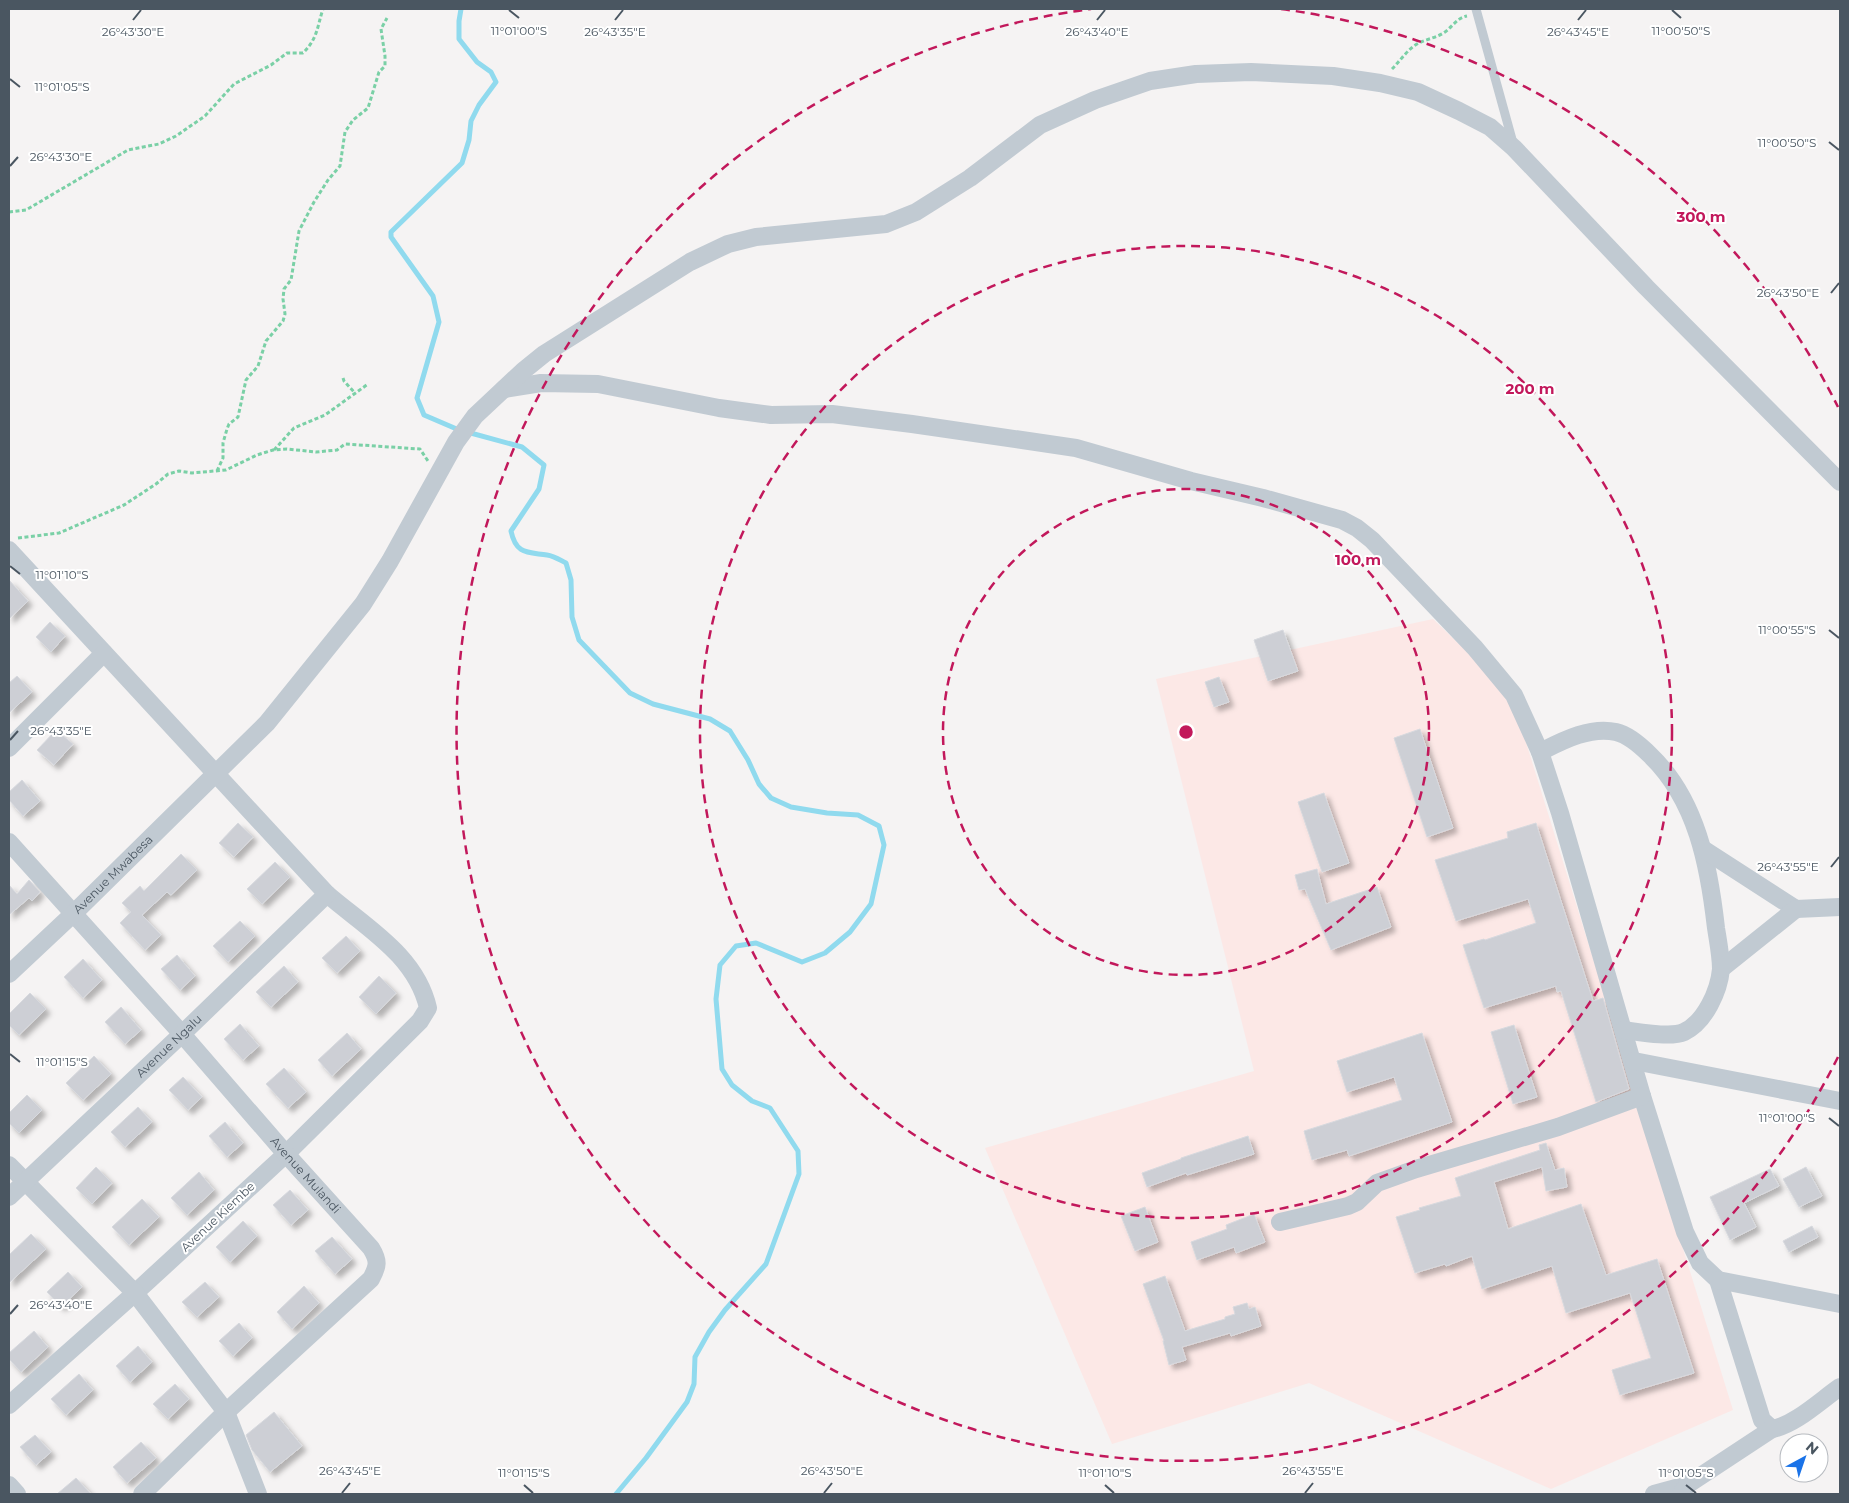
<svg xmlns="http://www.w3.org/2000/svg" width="1849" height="1503" viewBox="0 0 1849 1503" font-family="Montserrat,sans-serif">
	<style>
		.medical { fill: #fce8e6 }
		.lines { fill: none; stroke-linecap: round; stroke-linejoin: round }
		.stream { stroke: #90daee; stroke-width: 5 }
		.building { fill: #cdcfd5; stroke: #d7d9de; filter: url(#shadow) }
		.path { stroke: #7ad0a6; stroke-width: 3; stroke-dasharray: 4 2.5; stroke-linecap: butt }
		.service { stroke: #c1cad2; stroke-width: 9 }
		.minor { stroke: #c1cad2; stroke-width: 18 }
		.ticks { fill: none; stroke: #4a5661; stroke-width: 2 }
		.ring { fill: none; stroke: #c2185b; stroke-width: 2.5; stroke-dasharray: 9 6 }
		.labels { text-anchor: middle; stroke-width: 4; stroke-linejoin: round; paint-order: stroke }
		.street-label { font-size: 12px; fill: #4a5661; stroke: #fff }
		.ticks-label { font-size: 12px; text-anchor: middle; fill: #4a5661; stroke: #fff; stroke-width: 4; stroke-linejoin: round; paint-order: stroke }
		.centre { fill: #c2185b; stroke: #fff; stroke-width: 2.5 }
		.ring-label { font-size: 15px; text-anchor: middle; font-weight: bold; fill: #c2185b; stroke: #fff; stroke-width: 4; stroke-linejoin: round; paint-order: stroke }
	</style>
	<defs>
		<filter id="shadow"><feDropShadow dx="4.5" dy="4.5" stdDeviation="2.5" flood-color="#0004"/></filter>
	</defs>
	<rect width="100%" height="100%" fill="#f5f3f3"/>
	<path class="medical" d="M1433 619 1511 694 1733 1410 1551 1489 1309 1383 1112 1444 985 1148 1254 1071 1156 679Z"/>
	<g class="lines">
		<path class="stream" d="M459 430 424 415 417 398 439 322 433 296 391 237V232L462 163 469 140 471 121 479 105 496 82 491 72 477 62 459 39V21L461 9
			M467 432 522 447 544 465 539 489 511 531C516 555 528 552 547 555 554 556 560 560 566 563L571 580 572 617 579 640 630 693 653 704 710 719 730 731 748 760 759 784 771 798 791 807 827 813 858 815 879 826 884 845 871 904 850 932 825 953 802 962 756 943 736 946 720 965 716 999 722 1069 732 1085 752 1101 770 1108 798 1151 799 1174 766 1264 725 1310 709 1332 695 1357 694 1384 687 1402 646 1458 616 1494"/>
	</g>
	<path class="building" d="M9 580 28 601 9 619Z
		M50 622 65 636 51 652 36 637Z
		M1283 630 1298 671 1268 681 1254 640Z
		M17 676 32 692 9 713V683Z
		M1219 677 1229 702 1214 707 1205 682Z
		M1420 729 1453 828 1427 837 1394 738Z
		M56 730 73 744 54 765 37 750Z
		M22 780 40 801 23 816 9 800V792Z
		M1324 793 1349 863 1322 872 1298 802Z
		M238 823 253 837 234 857 219 843Z
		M1536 823 1593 1001 1603 998 1629 1089 1596 1102 1561 991 1557 992 1556 986 1484 1008 1463 945 1484 939 1485 940 1536 923 1528 899 1456 921 1435 860 1508 838 1507 832Z
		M181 854 197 870 171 895 167 892 142 915 161 935 145 950 120 923 131 912 122 903 140 886 144 891Z
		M275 862 290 877 262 904 247 889Z
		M1317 869 1326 904 1377 887 1391 927 1331 950 1305 889 1299 890 1295 875Z
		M29 880 40 892 32 901 29 898 9 915V885L17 894Z
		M240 921 255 936 228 962 213 946Z
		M346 936 360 951 337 973 322 958Z
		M177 955 195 976 180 990 161 969Z
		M83 959 102 980 83 998 64 977Z
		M284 966 298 982 271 1007 256 992Z
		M379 976 396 993 376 1014 359 997Z
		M30 993 46 1009 19 1035 9 1025V1014Z
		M121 1007 141 1030 125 1044 105 1022Z
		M240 1024 259 1046 243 1060 224 1039Z
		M1514 1025 1537 1097 1513 1104 1491 1032Z
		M347 1033 361 1049 332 1076 318 1060Z
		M1422 1033 1452 1122 1349 1156 1347 1150 1312 1160 1304 1131 1402 1100 1394 1077 1347 1092 1337 1061Z
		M94 1056 111 1074 83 1100 66 1083Z
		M284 1068 306 1092 288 1108 266 1084Z
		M183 1077 202 1097 188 1110 169 1090Z
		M27 1095 42 1110 19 1133 9 1123V1113Z
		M138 1107 152 1122 125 1147 111 1132Z
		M225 1122 243 1143 227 1157 209 1136Z
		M1248 1136 1254 1154 1187 1175 1186 1173 1147 1187 1142 1173 1181 1159V1158Z
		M1546 1143 1555 1170 1564 1168 1567 1187 1546 1191 1542 1167 1494 1182 1508 1229 1581 1204 1606 1275 1657 1259 1694 1373 1620 1395 1612 1370 1651 1358 1630 1293 1566 1313 1552 1266 1482 1289 1472 1256 1446 1266 1445 1264 1415 1273 1396 1217 1420 1210 1419 1208 1461 1196 1455 1178 1540 1150 1539 1145Z
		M96 1167 112 1183 92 1204 76 1188Z
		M1806 1167 1822 1196 1799 1207 1783 1179Z
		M1770 1169 1779 1186 1744 1203 1756 1227 1730 1240 1710 1197Z
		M199 1172 214 1190 187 1215 171 1198Z
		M290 1190 308 1210 291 1225 273 1205Z
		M142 1199 159 1217 129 1245 112 1227Z
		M1145 1207 1158 1242 1135 1251 1121 1216Z
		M1254 1214 1265 1242 1236 1253 1234 1247 1197 1260 1191 1242 1227 1229 1226 1225Z
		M243 1221 257 1236 230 1262 216 1247Z
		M1812 1226 1818 1237 1789 1252 1783 1241Z
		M31 1234 46 1249 9 1283V1255Z
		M332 1237 352 1259 335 1274 315 1251Z
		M68 1272 82 1287 61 1307 47 1292Z
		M1165 1276 1185 1331 1225 1319V1317L1235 1314 1233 1307 1247 1303 1249 1309 1255 1307 1261 1326 1231 1336 1230 1333 1182 1347 1186 1360 1169 1365 1163 1341H1164L1143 1284Z
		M205 1282 219 1297 197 1317 182 1302Z
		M304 1286 319 1303 292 1329 277 1312Z
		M239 1323 252 1338 233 1356 219 1341Z
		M34 1331 48 1347 21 1372 9 1359V1353Z
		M138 1346 152 1362 130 1382 116 1366Z
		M79 1374 93 1390 66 1415 51 1399Z
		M175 1384 189 1399 168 1419 153 1404Z
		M274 1412 302 1446 270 1472 252 1450 246 1435Z
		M35 1435 51 1452 36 1465 20 1447Z
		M141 1442 156 1458 127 1483 113 1467Z
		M76 1478 91 1494H57Z"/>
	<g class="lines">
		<path class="path" d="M1392 69C1400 61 1407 50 1417 44 1426 39 1436 38 1445 32 1453 26 1457 18 1467 16
			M9 212 26 210 128 150 159 144 176 136 205 116 234 84 271 65 287 53H303C318 38 317 27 323 9
			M343 378 344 381 355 393
			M274 450 294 428 325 415 368 384
			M217 471 223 458V443L227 429 229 424 238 417 246 380 258 366 266 341 283 321 285 314 283 299 284 289 291 280 299 231 314 202 328 180 340 166 345 132 353 120 368 108 379 72 385 66V56L381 29 387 18
			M18 538 59 533 124 505 156 484 168 474 179 471 192 473 226 470 257 455 273 450 287 449 316 452 337 450 345 444 420 449 428 461"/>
		<path class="service" d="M1476 9 1513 143"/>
		<g class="minor">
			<path d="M504 389 541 383 598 384 719 408 771 415 832 414 912 424 1076 448 1191 481 1263 498 1342 520 1357 528 1372 540 1475 648 1514 695 1540 752 1560 813 1642 1096 1685 1232 1700 1263 1718 1280 1762 1420 1772 1429C1795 1425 1821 1400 1840 1387"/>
			<path d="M9 550 327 894C365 927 416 955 428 1008L420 1021 286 1154 135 1293 9 1405"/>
			<path d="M9 748 104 653"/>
			<path d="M1540 752C1562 741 1590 726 1616 732 1629 735 1641 746 1650 755 1697 800 1709 866 1716 928 1718 941 1721 956 1721 969 1719 991 1705 1022 1684 1032 1671 1038 1639 1032 1624 1030"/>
			<path id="s1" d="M9 842 182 1034 286 1154 371 1248C379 1261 378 1266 371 1279L226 1412 142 1494"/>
			<path d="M1703 849 1796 909 1840 907"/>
			<path d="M1721 969 1796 909"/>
			<path id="s2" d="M9 974 74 913 267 723 363 604 390 561 456 442 475 416 523 371 544 354 690 262 728 244 756 237 886 224 916 212 970 178 1040 125 1095 100 1150 81 1196 74 1251 72 1333 76 1380 83 1418 92 1459 111 1490 127 1514 148 1646 287 1840 482"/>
			<path d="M1634 1061 1840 1101"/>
			<path d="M9 1165 135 1293 226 1412 258 1494"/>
			<path id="s3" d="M9 1197 182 1034 327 894"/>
			<path d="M1280 1222 1348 1206 1357 1202 1377 1183 1416 1169 1558 1127 1642 1096"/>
			<path d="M1718 1280 1840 1304"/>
			<path d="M9 1485 17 1494"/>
			<path d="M1654 1494 1687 1485"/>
			<path d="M1681 1494 1687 1485 1772 1429"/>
		</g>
	</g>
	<path class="ticks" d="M509 10 519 18M1672 10 1681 18M133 20 141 10M615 20 623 10M1097 20 1105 10M1578 20 1586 10M10 79 20 87M1829 142 1839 150M10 166 18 157M1831 293 1839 283M10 566 20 574M1829 630 1839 638M10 740 18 731M1831 867 1839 857M10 1054 20 1062M1829 1118 1839 1126M10 1314 18 1305M524 1485 533 1493M1105 1485 1114 1493M1686 1485 1696 1493M342 1493 350 1483M824 1493 832 1483M1305 1493 1313 1483"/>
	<g class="ring">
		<circle cx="1186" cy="732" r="243"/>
		<circle cx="1186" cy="732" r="486"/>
		<path d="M1838 1057A729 729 0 1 1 1091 9M1281 9A729 729 0 0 1 1838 407"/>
	</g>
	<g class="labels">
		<g class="street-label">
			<text dy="4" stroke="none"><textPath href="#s2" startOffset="144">Avenue Mwabesa</textPath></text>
			<text dy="4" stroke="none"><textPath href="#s3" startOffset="220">Avenue Ngalu</textPath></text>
			<text dy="4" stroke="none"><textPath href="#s1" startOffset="446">Avenue Mulandi</textPath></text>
			<text transform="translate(218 1217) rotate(-43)" y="4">Avenue Kiembe</text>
		</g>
	</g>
	<g class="ticks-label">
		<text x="519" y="35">11°01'00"S</text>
		<text x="1681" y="35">11°00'50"S</text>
		<text x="133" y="36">26°43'30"E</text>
		<text x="615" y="36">26°43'35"E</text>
		<text x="1097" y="36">26°43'40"E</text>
		<text x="1578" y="36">26°43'45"E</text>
		<text x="62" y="91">11°01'05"S</text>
		<text x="1787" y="147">11°00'50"S</text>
		<text x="61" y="161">26°43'30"E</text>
		<text x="1788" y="297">26°43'50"E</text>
		<text x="62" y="579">11°01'10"S</text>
		<text x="1787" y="634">11°00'55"S</text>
		<text x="61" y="735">26°43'35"E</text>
		<text x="1788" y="871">26°43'55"E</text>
		<text x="62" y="1066">11°01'15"S</text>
		<text x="1787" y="1122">11°01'00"S</text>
		<text x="61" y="1309">26°43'40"E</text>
		<text x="350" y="1475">26°43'45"E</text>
		<text x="832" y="1475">26°43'50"E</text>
		<text x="1313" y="1475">26°43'55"E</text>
		<text x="524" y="1477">11°01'15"S</text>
		<text x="1105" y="1477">11°01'10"S</text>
		<text x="1686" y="1477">11°01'05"S</text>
	</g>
	<circle cx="1186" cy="732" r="8" class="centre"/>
	<g class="ring-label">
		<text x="1701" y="222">300 m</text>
		<text x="1530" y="394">200 m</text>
		<text x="1358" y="565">100 m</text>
	</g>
	<rect width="1849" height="1503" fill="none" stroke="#4a5661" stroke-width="20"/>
	<g transform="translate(1804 1458) rotate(40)"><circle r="24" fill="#ffffff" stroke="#b7bbc0"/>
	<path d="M0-4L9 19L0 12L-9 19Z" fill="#1a73e8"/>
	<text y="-8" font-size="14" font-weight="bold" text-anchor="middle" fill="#4a5661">N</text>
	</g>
</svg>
